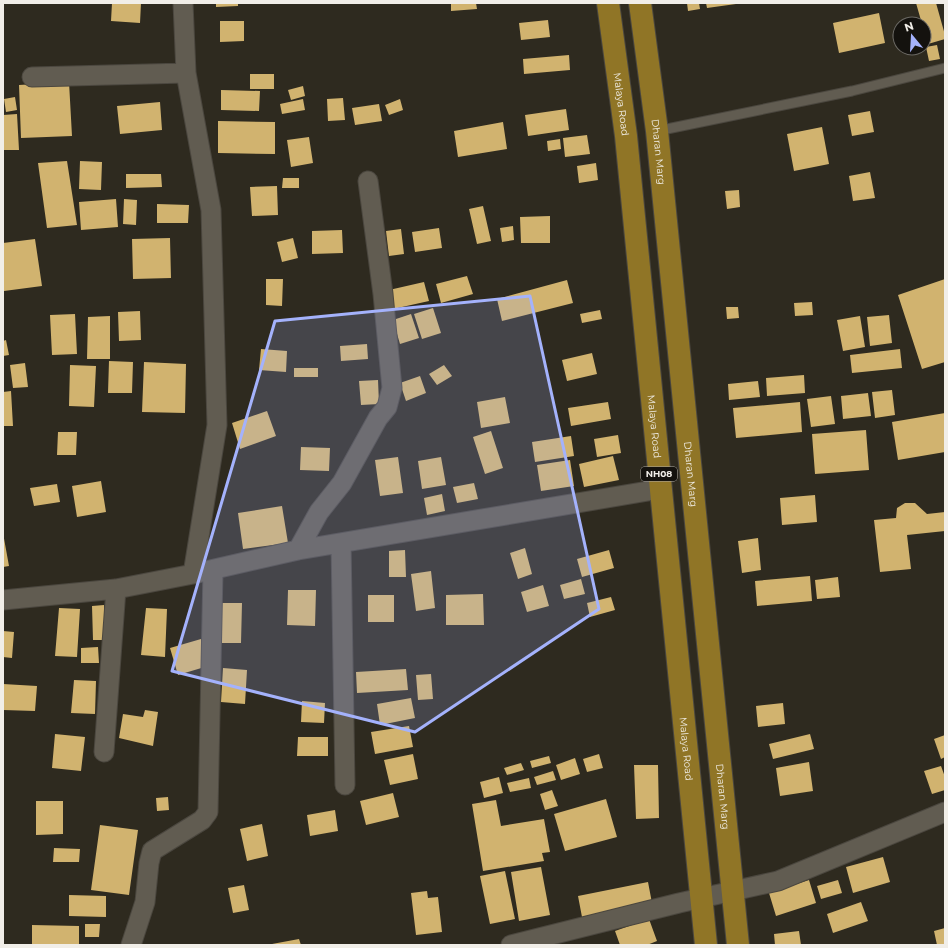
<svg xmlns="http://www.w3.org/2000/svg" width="948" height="948" viewBox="0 0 948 948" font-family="Montserrat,sans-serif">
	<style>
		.building { fill: #d1b36f }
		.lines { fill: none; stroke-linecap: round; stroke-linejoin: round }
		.lane-casing { stroke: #4b473f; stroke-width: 11 }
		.street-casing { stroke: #4b473f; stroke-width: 21 }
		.primary-casing { stroke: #4b473f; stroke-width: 24 }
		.lane { stroke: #615c51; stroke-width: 9 }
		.street { stroke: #615c51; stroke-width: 19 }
		.primary { stroke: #907526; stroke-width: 22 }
		.marked { fill: #a4b2fc; fill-opacity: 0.2; stroke: #a4b2fc; stroke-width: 3; stroke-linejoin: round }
		.labels { text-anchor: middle; stroke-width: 4; stroke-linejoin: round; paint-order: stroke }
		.shield { fill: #14120e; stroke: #afaca7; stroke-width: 1 }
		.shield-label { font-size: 9px; font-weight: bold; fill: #f1eee8 }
		.street-label { font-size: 10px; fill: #f1eee8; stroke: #14120e }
	</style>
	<rect width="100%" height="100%" fill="#2e2a1f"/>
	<path class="building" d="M112 3H141L140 23 111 21Z
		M216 3H238V6L216 7Z
		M451 3H476L477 9 451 11Z
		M687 3H699L700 9 688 11Z
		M706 3H736V4L707 8Z
		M916 3H936L945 35V39L928 44 924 31V24H922Z
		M879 13 885 43 839 53 833 23Z
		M548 20 550 37 521 40 519 23Z
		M220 21H244V41L220 42Z
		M937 45 940 59 929 61 926 47Z
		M569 55 570 70 524 74 523 59Z
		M250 74H274V89H250Z
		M69 82 72 136 21 138 19 85Z
		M303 86 305 96 291 100 288 90Z
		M221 90 260 91 259 111 221 110Z
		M15 97 17 110 6 112 4 99Z
		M343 98 345 120 328 121 327 99Z
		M303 99 305 110 282 114 280 104Z
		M400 99 403 110 389 115 385 105Z
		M160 102 162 130 120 134 117 106Z
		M379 104 382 121 355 125 352 108Z
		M566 109 569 130 528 136 525 115Z
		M870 111 874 132 852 136 848 115Z
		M17 114 19 150H3V115Z
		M218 121 275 122V154L218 153Z
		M503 122 507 149 458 157 454 131Z
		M822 127 829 164 794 171 787 134Z
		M587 135 590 154 565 157 563 138Z
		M309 137 313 163 291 167 287 140Z
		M560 139 561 149 548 151 547 141Z
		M67 161 77 225 47 228 38 163Z
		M80 161 102 162 101 190 79 189Z
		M596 163 598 180 579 183 577 166Z
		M870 172 875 198 853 201 849 176Z
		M126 174H161L162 187 126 188Z
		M283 178H299V188H282Z
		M277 186 278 215 252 216 250 187Z
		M739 190 740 207 727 209 725 191Z
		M116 199 118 227 81 230 79 202Z
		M124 199 137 200 136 225 123 224Z
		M157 204 189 205 188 223H157Z
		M483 206 491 241 477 244 469 209Z
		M550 216V243H521L520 217Z
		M513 226 514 240 502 242 500 228Z
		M439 228 442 248 415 252 412 232Z
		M401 229 404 254 389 256 386 231Z
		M342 230 343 253 312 254V231Z
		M170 238 171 278 133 279 132 239Z
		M293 238 298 258 282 262 277 242Z
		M35 239 42 286 4 291 3 281V243Z
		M467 276 473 294 441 303 436 284Z
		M266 279H283L282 306 266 305Z
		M945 279V362L922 369 898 295Z
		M567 280 573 303 502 321 497 299Z
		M424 282 429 301 393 309 389 290Z
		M812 302 813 315 795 316 794 303Z
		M726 307H738L739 318 727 319Z
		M433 308 441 333 422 339 414 314Z
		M600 310 602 319 582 323 580 314Z
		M140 311 141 340 119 341 118 312Z
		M75 314 77 354 52 355 50 315Z
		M411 314 419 338 400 344 393 320Z
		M889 315 892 343 870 346 867 317Z
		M110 316V359H87L88 317Z
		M860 316 865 347 843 351 837 320Z
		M6 340 9 355 3 356V341Z
		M367 344 368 359 341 361 340 346Z
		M261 349 287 351 286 372 259 370Z
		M900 349 902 368 852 373 850 355Z
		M592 353 597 374 567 381 562 360Z
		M109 361 133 362 132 393H108Z
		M144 362 186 364 185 413 142 412Z
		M25 363 28 387 13 388 10 365Z
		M70 365 96 366 94 407 69 406Z
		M444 365 452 376 437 385 429 374Z
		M294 368H318V377H294Z
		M804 375 805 393 767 396 766 378Z
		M420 376 426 393 406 401 400 383Z
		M378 380 379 404 361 405 359 381Z
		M758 381 760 397 729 400 728 384Z
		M892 390 895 415 875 418 872 392Z
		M11 391 13 426H3V392Z
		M868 393 871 416 843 419 841 396Z
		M831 396 835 424 811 427 807 399Z
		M505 397 510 423 481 428 477 402Z
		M608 402 611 419 571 426 568 408Z
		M800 402 802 432 736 438 733 408Z
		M267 411 276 436 240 449 232 423Z
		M945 413V452L898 460 892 422Z
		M866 430 869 470 815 474 812 434Z
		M491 431 503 468 485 474 473 437Z
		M58 432H77L76 455H57Z
		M618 435 621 453 597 457 594 439Z
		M571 436 574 456 535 462 532 442Z
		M301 447 330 448 329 471 300 470Z
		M613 456 619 480 584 487 579 464Z
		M398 457 403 493 380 496 375 460Z
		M441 457 446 485 422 489 418 461Z
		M570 460 574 486 541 491 537 465Z
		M101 481 106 512 77 517 72 486Z
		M474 483 478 499 457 503 453 487Z
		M57 484 60 502 34 506 30 488Z
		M442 494 445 511 427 515 424 498Z
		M815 495 817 522 782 525 780 498Z
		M905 503H915L927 514 945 512V531L907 535 911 569 880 572 874 520 896 518 897 508Z
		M282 506 288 543 243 549 238 513Z
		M3 533 9 566 3 567Z
		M758 538 761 570 742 573 738 541Z
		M525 548 532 574 518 579 510 553Z
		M405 550 406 577H389V551Z
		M609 550 614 568 582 577 577 559Z
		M431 571 435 608 416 611 411 574Z
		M810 576 812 601 757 606 755 581Z
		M838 577 840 597 817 599 815 580Z
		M581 579 585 594 564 599 560 585Z
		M543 585 549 606 527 612 521 592Z
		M288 590H316L315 626 287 625Z
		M483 594 484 625H446V595Z
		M368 595H394V622H368Z
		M611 597 615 610 590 617 587 603Z
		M217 603H242L241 643H217Z
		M104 605 105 640H93L92 606Z
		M59 608 80 609 77 657 55 656Z
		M146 608 167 609 165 657 141 655Z
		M3 631 14 632 12 658 3 657Z
		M201 639 208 666 178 675 170 648Z
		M98 647 99 663H81V648Z
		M223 668 247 670 245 704 221 702Z
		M406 669 408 690 357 693 356 672Z
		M431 674 433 699 418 700 416 675Z
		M74 680 96 681 95 714 71 713Z
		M3 684 37 686 35 711 3 710Z
		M411 698 415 718 380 725 377 704Z
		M302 701 325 703 324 723 301 722Z
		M783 703 785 724 758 727 756 706Z
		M145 710 158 712 153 746 119 738 123 714 143 717Z
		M409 726 413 747 375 754 371 732Z
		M55 734 85 737 81 771 52 768Z
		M810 734 814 749 773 759 769 744Z
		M945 735V757L941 759 934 739Z
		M298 737H328V756H297Z
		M413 754 418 779 390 785 384 760Z
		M599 754 603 768 587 772 583 759Z
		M549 756 551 763 532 768 530 761Z
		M575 758 580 774 561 780 556 765Z
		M809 762 813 791 780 796 776 768Z
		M521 763 524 770 507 775 504 768Z
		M634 765H658L659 818 636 819Z
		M941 766 945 777V790L932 794 924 771Z
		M553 771 556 780 537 785 534 777Z
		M499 777 503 793 484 798 480 782Z
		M529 778 531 788 510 792 507 783Z
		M552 790 558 806 545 810 540 794Z
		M393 793 399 817 366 825 360 801Z
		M168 797 169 810 157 811 156 798Z
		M606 799 617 837 565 851 554 814Z
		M496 800 501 826 544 819 550 852 542 853 544 861 483 871 472 804Z
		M36 801H63V834L36 835Z
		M335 810 338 831 310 836 307 815Z
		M262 824 268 856 247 861 240 829Z
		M100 825 138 830 129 895 91 890Z
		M54 848 80 849 79 862H53Z
		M883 857 890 882 853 893 846 867Z
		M541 867 550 915 519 921 511 872Z
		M505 871 515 919 490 924 480 876Z
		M809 880 816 903 776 916 769 893Z
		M838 880 842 893 821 899 817 886Z
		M648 882 652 903 582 917 578 896Z
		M244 885 249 910 233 913 228 888Z
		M427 891 428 898 438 897 442 932 416 935 411 893Z
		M69 895 106 896V917L69 916Z
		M861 902 868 921 833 933 827 914Z
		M649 919 657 941 647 945H620L615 931Z
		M85 924H100L99 937H85Z
		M32 925 79 926V945H32Z
		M945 928V945H937L934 931Z
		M799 931 801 945H775L774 934Z
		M299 939 301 945H273L272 944Z"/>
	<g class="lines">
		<defs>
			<path id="lane" d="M657 131 852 91 945 68"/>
			<path id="street" d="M32 77 186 73
				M341 543 345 785
				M298 550 319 512 342 483 378 418 387 407 392 388 383 294 368 181
				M193 574 298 550 660 489
				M3 600 116 589 193 574 217 425 211 210 186 73 183 3
				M104 752 116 589
				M131 945 145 902 149 863 152 851 202 820 208 812 213 570
				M511 945 679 903 778 881 945 812"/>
			<g id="primary">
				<path id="s1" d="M608 3 626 136 706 945"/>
				<path id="s2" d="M640 3 657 131 738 945"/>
			</g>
		</defs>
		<use href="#lane" class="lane-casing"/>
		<use href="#street" class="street-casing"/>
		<use href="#primary" class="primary-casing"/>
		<use href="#lane" class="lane"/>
		<use href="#street" class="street"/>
		<use href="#primary" class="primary"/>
	</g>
	<path class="marked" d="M530 296 599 609 415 732 172 671 275 321Z"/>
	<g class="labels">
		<rect class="shield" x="641" y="467" width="36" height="14" rx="3"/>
		<g class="shield-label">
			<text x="659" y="477">NH08</text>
		</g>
		<g class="street-label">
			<text dy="4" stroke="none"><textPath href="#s1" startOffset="102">Malaya Road</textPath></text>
			<text dy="4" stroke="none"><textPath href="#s2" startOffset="150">Dharan Marg</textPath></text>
			<text dy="4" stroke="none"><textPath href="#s1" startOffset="426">Malaya Road</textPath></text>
			<text dy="4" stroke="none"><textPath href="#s2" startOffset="474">Dharan Marg</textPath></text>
			<text dy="4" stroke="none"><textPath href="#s1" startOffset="750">Malaya Road</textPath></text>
			<text dy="4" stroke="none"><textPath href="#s2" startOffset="798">Dharan Marg</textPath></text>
		</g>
	</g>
	<rect width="948" height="948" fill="none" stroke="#f1eee8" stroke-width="8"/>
	<g transform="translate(912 36) rotate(342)"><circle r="19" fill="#14120e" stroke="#6c6a65"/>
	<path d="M0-3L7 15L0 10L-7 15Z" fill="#a4b2fc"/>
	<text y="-6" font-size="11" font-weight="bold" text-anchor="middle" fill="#f1eee8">N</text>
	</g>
</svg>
